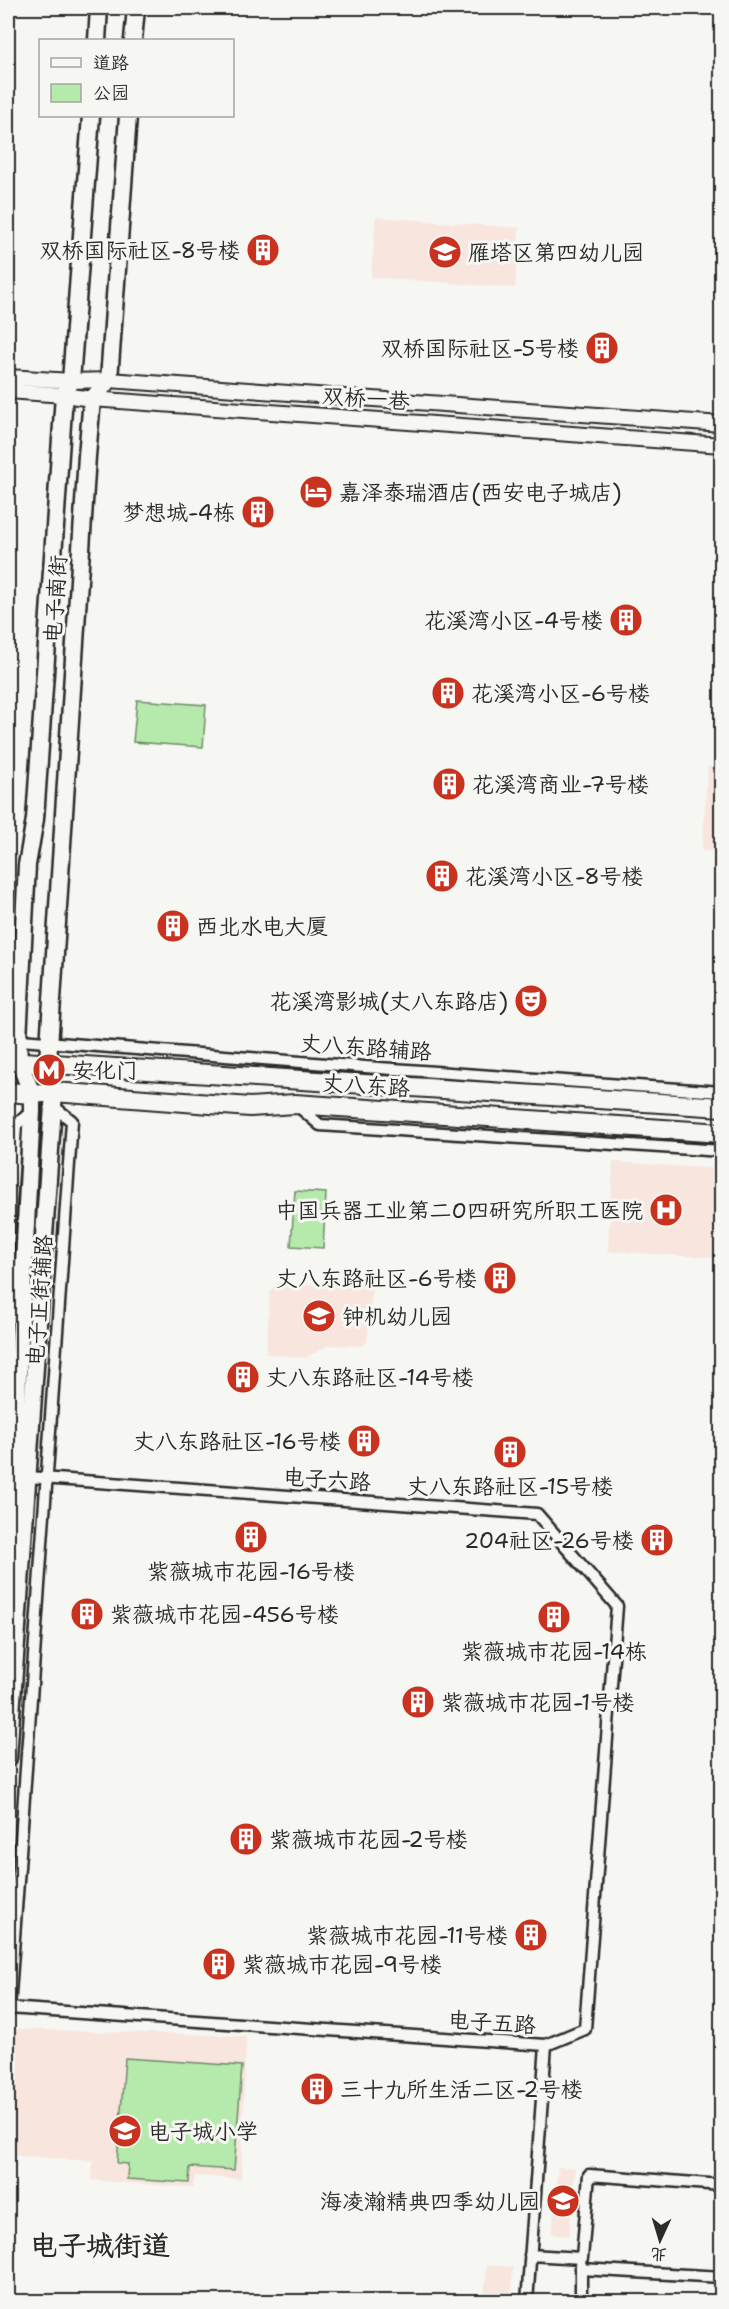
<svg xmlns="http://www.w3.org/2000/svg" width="729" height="2309" viewBox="0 0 729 2309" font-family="'Shantell Sans','LXGW WenKai TC',sans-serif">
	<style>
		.built { fill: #f7e5de }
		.green { fill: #b5eaac; stroke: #708a6c; stroke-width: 1.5 }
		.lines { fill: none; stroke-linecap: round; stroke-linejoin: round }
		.minor-casing { stroke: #2b2b2b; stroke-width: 15 }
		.tertiary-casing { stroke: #2b2b2b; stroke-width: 18 }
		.secondary-casing { stroke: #2b2b2b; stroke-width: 21 }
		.primary-casing { stroke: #2b2b2b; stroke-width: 22 }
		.minor { stroke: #f6f6f2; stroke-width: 10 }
		.tertiary { stroke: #f6f6f2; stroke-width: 14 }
		.secondary { stroke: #f6f6f2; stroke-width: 16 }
		.primary { stroke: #f6f6f2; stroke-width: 18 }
		.labels { text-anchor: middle; stroke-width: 6; stroke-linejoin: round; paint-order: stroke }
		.poi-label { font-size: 22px; fill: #2b2b2b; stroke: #f6f6f2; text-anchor: start }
		.street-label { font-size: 22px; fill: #2b2b2b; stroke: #f6f6f2 }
		.district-label { font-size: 28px; font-weight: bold; fill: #2b2b2b; stroke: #f6f6f2 }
	</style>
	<rect width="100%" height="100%" fill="#f6f6f2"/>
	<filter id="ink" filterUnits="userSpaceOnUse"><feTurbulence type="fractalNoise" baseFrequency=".0167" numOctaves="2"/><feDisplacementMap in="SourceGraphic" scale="12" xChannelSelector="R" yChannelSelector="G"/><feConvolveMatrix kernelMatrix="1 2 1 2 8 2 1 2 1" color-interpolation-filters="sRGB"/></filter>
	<g filter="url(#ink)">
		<path class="built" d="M376 217 519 228 515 288 371 277Z
			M708 766 721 767V852L702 851Z
			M613 1162 721 1169V1258L608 1251Z
			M279 1282 372 1288 367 1342 361 1346 329 1345 305 1358 266 1354 270 1291Z
			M13 2029 246 2036 241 2179 195 2176 193 2188 92 2180 93 2161 8 2155V2106Z
			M558 2167 575 2168 569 2236 552 2234Z
			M487 2265 513 2267 511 2301H484Z"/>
		<path class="green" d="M137 700 206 705 203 747 133 742Z
			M295 1191 326 1193 323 1248 291 1246Z
			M125 2058 242 2066 234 2170 190 2167 189 2183 127 2179 128 2164 117 2163Z"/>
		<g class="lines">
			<defs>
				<path id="minor" d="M8 1039 365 1067 722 1092
					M298 1106 320 1125 722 1151
					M8 1248 16 1125 32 1111
					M8 2008 546 2045 585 2029 617 1606 537 1514 28 1477
					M9 2008 72 1121 53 1106
					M530 2255 582 2258 589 2175 722 2185
					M581 2269 722 2277
					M527 2302 546 2045
					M581 2302V2265"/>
				<path id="tertiary" d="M8 377 71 381 109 380 722 424
					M8 391 64 395 92 399 722 445"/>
				<path id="secondary" d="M97 40 99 8
					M133 40 136 8
					M8 1563 32 1111V1094L19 1061 18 1039 27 865 35 819 64 395 71 381 91 116
					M8 1758 53 1106 54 1092 48 1062 50 1031 87 456 92 399 109 380 128 116"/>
				<path id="primary" d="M8 1061 722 1107
					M8 1092 32 1094 54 1092 250 1107 295 1104 722 1133"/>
			</defs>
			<use href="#minor" class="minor-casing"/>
			<use href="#tertiary" class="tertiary-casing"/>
			<use href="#secondary" class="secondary-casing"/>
			<use href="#primary" class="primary-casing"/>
			<use href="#minor" class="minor"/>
			<use href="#tertiary" class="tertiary"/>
			<use href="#secondary" class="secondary"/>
			<use href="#primary" class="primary"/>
		</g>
	</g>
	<defs>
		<symbol id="building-disc" viewBox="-11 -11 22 22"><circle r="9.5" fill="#c8321e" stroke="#f6f6f2"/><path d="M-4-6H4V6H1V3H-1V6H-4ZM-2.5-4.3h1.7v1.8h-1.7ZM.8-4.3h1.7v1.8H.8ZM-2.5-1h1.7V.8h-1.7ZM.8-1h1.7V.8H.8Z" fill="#fff"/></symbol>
		<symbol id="school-disc" viewBox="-11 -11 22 22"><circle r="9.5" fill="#c8321e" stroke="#f6f6f2"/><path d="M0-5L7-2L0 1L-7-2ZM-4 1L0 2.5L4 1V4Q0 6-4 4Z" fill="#fff"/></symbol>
		<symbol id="hotel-disc" viewBox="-11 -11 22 22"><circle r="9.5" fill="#c8321e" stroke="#f6f6f2"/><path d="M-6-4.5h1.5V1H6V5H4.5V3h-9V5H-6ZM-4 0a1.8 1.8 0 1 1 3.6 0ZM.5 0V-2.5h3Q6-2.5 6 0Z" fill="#fff"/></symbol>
		<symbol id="theatre-disc" viewBox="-11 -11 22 22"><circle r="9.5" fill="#c8321e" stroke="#f6f6f2"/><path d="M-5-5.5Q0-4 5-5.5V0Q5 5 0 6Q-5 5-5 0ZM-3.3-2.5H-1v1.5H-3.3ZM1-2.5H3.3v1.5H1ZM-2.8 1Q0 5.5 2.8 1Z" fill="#fff"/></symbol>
		<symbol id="metro-disc" viewBox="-11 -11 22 22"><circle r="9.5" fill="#c8321e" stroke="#f6f6f2"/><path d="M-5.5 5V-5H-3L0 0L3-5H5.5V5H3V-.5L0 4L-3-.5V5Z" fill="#fff"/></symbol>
		<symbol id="hospital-disc" viewBox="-11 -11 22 22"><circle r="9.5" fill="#c8321e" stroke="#f6f6f2"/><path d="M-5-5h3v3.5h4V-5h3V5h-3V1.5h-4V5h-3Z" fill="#fff"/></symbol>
	</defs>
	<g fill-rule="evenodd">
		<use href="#building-disc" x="244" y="231" width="38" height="38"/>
		<use href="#school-disc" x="426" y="233" width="38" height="38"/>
		<use href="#building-disc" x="583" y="329" width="38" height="38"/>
		<use href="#hotel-disc" x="297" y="473" width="38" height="38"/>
		<use href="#building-disc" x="239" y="493" width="38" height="38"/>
		<use href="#building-disc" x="607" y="601" width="38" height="38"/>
		<use href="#building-disc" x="429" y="674" width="38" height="38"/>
		<use href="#building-disc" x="430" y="765" width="38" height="38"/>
		<use href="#building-disc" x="423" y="857" width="38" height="38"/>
		<use href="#building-disc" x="154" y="907" width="38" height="38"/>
		<use href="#theatre-disc" x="512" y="982" width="38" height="38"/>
		<use href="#metro-disc" x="30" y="1051" width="38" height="38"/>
		<use href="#hospital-disc" x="647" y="1191" width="38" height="38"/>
		<use href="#building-disc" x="481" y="1259" width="38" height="38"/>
		<use href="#school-disc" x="300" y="1297" width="38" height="38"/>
		<use href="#building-disc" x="224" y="1358" width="38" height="38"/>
		<use href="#building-disc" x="345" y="1422" width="38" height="38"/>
		<use href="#building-disc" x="491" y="1433" width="38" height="38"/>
		<use href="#building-disc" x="232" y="1518" width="38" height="38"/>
		<use href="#building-disc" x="638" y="1521" width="38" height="38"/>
		<use href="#building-disc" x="68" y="1595" width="38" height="38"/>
		<use href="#building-disc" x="535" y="1598" width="38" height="38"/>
		<use href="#building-disc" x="399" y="1683" width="38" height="38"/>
		<use href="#building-disc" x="227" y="1820" width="38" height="38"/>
		<use href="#building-disc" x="512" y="1916" width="38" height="38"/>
		<use href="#building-disc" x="200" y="1945" width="38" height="38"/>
		<use href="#building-disc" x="298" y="2070" width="38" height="38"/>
		<use href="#school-disc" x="106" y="2112" width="38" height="38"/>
		<use href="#school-disc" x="544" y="2182" width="38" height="38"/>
	</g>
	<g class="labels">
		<g class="poi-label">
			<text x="240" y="258" text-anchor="end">双桥国际社区-8号楼</text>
			<text x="468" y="260">雁塔区第四幼儿园</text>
			<text x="579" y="356" text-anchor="end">双桥国际社区-5号楼</text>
			<text x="339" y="500">嘉泽泰瑞酒店(西安电子城店)</text>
			<text x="235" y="520" text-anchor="end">梦想城-4栋</text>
			<text x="603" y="628" text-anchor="end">花溪湾小区-4号楼</text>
			<text x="471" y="701">花溪湾小区-6号楼</text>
			<text x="472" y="792">花溪湾商业-7号楼</text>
			<text x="465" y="884">花溪湾小区-8号楼</text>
			<text x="196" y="934">西北水电大厦</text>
			<text x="508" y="1009" text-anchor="end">花溪湾影城(丈八东路店)</text>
			<text x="72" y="1078">安化门</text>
			<text x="643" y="1218" text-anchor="end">中国兵器工业第二0四研究所职工医院</text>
			<text x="477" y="1286" text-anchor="end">丈八东路社区-6号楼</text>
			<text x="342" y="1324">钟机幼儿园</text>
			<text x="266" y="1385">丈八东路社区-14号楼</text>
			<text x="341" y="1449" text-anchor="end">丈八东路社区-16号楼</text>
			<text x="510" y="1494" text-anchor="middle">丈八东路社区-15号楼</text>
			<text x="634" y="1548" text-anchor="end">204社区-26号楼</text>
			<text x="251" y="1579" text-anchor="middle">紫薇城市花园-16号楼</text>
			<text x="110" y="1622">紫薇城市花园-456号楼</text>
			<text x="554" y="1659" text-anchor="middle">紫薇城市花园-14栋</text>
			<text x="441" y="1710">紫薇城市花园-1号楼</text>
			<text x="269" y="1847">紫薇城市花园-2号楼</text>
			<text x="508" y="1943" text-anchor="end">紫薇城市花园-11号楼</text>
			<text x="242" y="1972">紫薇城市花园-9号楼</text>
			<text x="340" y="2097">三十九所生活二区-2号楼</text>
			<text x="148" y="2139">电子城小学</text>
			<text x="540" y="2209" text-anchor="end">海凌瀚精典四季幼儿园</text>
		</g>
		<g class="street-label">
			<text transform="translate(366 398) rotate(4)" y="8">双桥一巷</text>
			<text transform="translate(55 599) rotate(-86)" y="8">电子南街</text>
			<text transform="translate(366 1047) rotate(4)" y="8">丈八东路辅路</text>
			<text transform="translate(366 1085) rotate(4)" y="8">丈八东路</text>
			<text transform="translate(39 1300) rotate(-86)" y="8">电子正街辅路</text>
			<text transform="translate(327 1479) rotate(4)" y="8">电子六路</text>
			<text transform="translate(492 2022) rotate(4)" y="8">电子五路</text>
		</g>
		<g class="district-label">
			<text x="100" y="2255">电子城街道</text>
		</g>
	</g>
	<rect width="729" height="2309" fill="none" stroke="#f6f6f2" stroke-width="30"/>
	<rect x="15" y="15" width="699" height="2279" fill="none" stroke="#2b2b2b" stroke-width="2" filter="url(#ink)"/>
	<rect x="39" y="39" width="195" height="78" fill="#f6f6f2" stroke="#a5a5a2" stroke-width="1.5"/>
	<rect x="51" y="58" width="30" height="9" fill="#f6f6f2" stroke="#a5a5a2" stroke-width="1.5"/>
	<text x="93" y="69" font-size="18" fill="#2b2b2b">道路</text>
	<rect x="51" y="84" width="30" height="18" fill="#b5eaac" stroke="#a5a5a2" stroke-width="1.5"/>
	<text x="93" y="99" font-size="18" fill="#2b2b2b">公园</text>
	<g transform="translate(660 2240) rotate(184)" stroke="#f6f6f2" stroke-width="4.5" paint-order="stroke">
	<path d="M0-4.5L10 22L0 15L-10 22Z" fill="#2b2b2b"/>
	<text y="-9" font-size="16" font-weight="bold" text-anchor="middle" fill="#2b2b2b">北</text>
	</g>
</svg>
